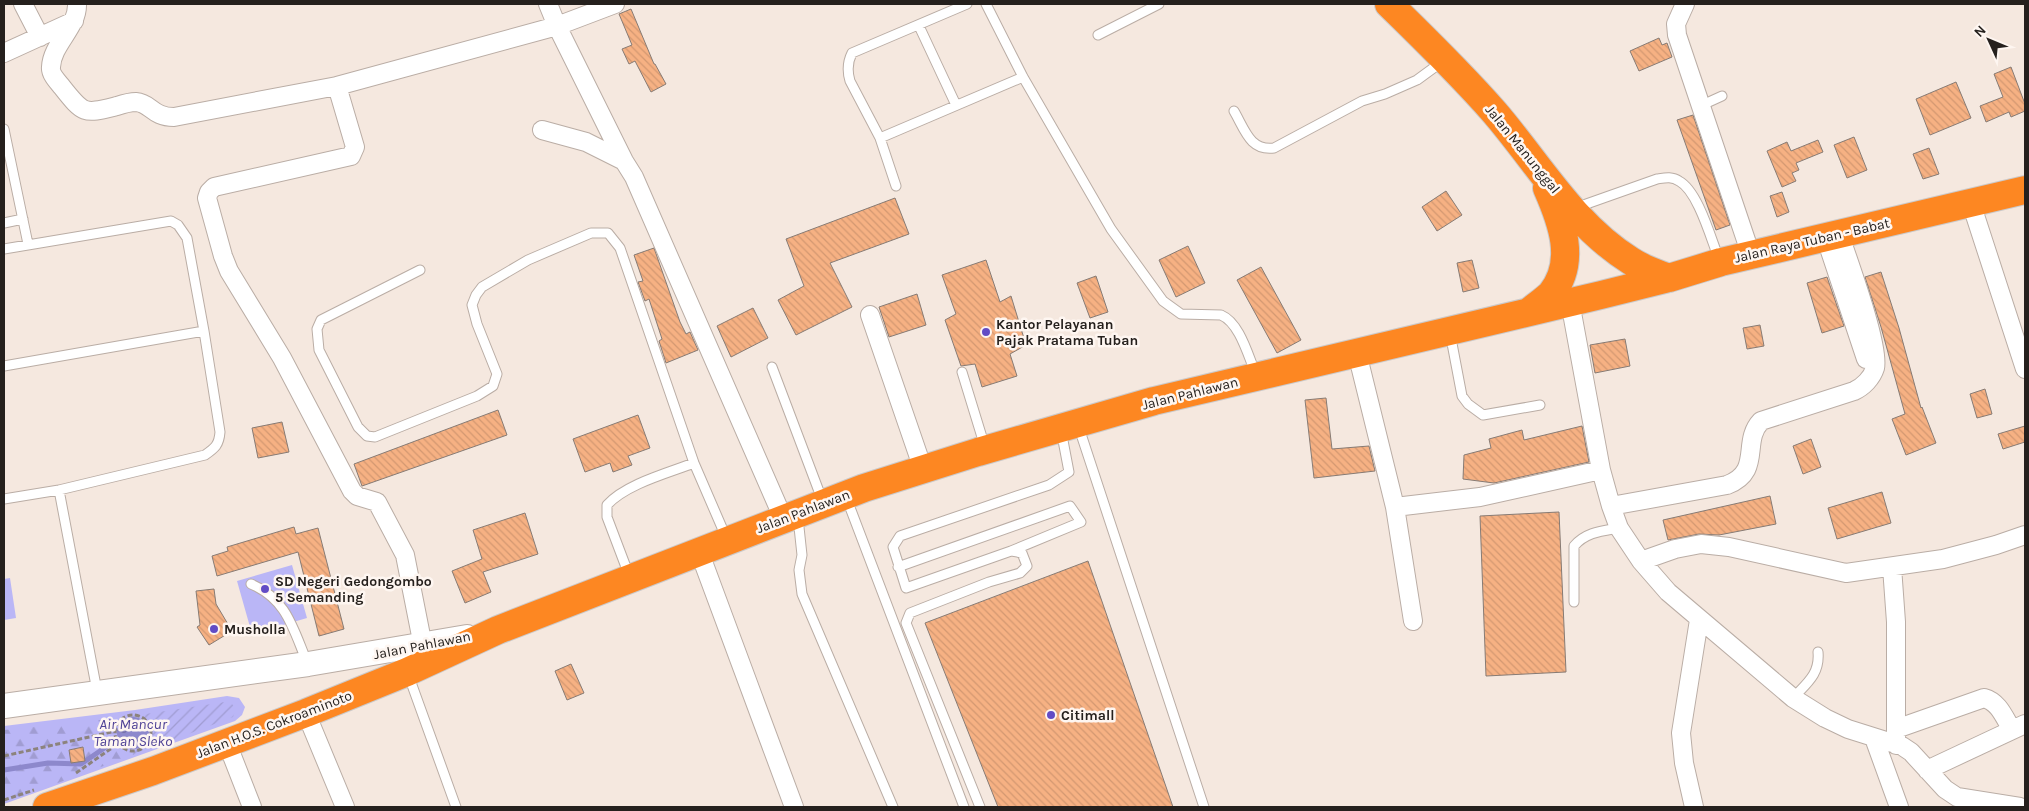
<svg xmlns="http://www.w3.org/2000/svg" width="2029" height="811" viewBox="0 0 2029 811" font-family="Karla,sans-serif">
	<style>
		.green { fill: #bab6f6 }
		.forest { fill: url(#forest-firs) }
		.garden { fill: url(#garden-furrows) }
		.water { fill: url(#water-ripples) }
		.lines { fill: none; stroke-linecap: round; stroke-linejoin: round }
		.stream { stroke: #8d88cc; stroke-width: 5 }
		.building { fill: url(#building-back-hatch); stroke: #877b74 }
		.lane-casing { stroke: #baada5; stroke-width: 11 }
		.street-casing { stroke: #baada5; stroke-width: 20 }
		.secondary-casing { stroke: #baada5; stroke-width: 26 }
		.highway-casing { stroke: #cbc9c9; stroke-width: 30 }
		.path { stroke: #8c837d; stroke-width: 3; stroke-dasharray: 5 2.5; stroke-linecap: butt }
		.lane { stroke: #fff; stroke-width: 9 }
		.street { stroke: #fff; stroke-width: 18 }
		.secondary { stroke: #fff; stroke-width: 24 }
		.highway { stroke: #fd8722; stroke-width: 28 }
		.poi-dot { fill: #624cc5; stroke: #fef6f1; stroke-width: 2 }
		.labels { text-anchor: middle; stroke-width: 5; stroke-linejoin: round; paint-order: stroke }
		.street-label { font-size: 14px; fill: #25201d; stroke: #fef6f1 }
		.poi-label { font-size: 14px; font-weight: bold; fill: #25201d; stroke: #fef6f1; text-anchor: start }
		.water-label { font-size: 15px; font-style: italic; fill: #4f4296; stroke: #fef6f1 }
	</style>
	<defs>
		<pattern id="forest-firs" width="22" height="20" patternUnits="userSpaceOnUse" patternTransform="scale(1.25)"><rect width="22" height="20" fill="#bab6f6"/><path d="M5 1l3.5 6h-7zM16 11l3.5 6h-7z" fill="#a09cd2"/></pattern>
		<pattern id="garden-furrows" width="10" height="10" patternUnits="userSpaceOnUse" patternTransform="scale(1.25)"><rect width="10" height="10" fill="#bab6f6"/><path d="M-1 1l2-2M0 10L10 0M9 11l2-2" fill="none" stroke="#a09cd2"/></pattern>
		<pattern id="water-ripples" width="26" height="14" patternUnits="userSpaceOnUse" patternTransform="scale(1.25)"><rect width="26" height="14" fill="#8d88cc"/><path d="M2 4q2-2 4 0t4 0M15 11q2-2 4 0t4 0" fill="none" stroke="#736fa5"/></pattern>
		<pattern id="building-back-hatch" width="6" height="6" patternUnits="userSpaceOnUse" patternTransform="scale(1.25)"><rect width="6" height="6" fill="#f6b183"/><path d="M-1 5l2 2M0 0l6 6M5-1l2 2" fill="none" stroke="#d39871"/></pattern>
	</defs>
	<rect width="100%" height="100%" fill="#f5e8df"/>
	<path class="green" d="M292 565 307 618 252 634 237 581Z
		M10 578 16 618 4 620V579Z
		M227 696 239 698 245 707 242 715 235 721 4 804V726L135 710Z"/>
	<path class="forest" d="M119 718 121 723 118 727 133 755 4 803V730Z"/>
	<path class="garden" d="M225 702 232 704 236 709 233 717 133 755 131 749H134L148 741C152 731 148 721 137 717L121 723 119 718Z"/>
	<path class="water" d="M117 733a16 16 0 1 1 32 0a16 16 0 1 1-32 0Z"/>
	<g class="lines">
		<path class="stream" d="M4 770 48 763 81 764 116 740"/>
	</g>
	<path class="building" d="M631 9 654 64H655L666 84 651 92 635 61 629 64 622 49 632 45 619 14Z
		M1659 38 1662 45 1667 43 1672 57 1639 71 1630 51Z
		M2011 67 2025 104V111L2011 117 2009 112 1986 122 1980 106 2003 97 1994 74Z
		M1956 82 1971 118 1930 135 1916 99Z
		M1693 115 1730 225 1716 230 1677 120Z
		M1854 137 1867 170 1847 178 1834 145Z
		M1818 140 1823 152 1796 163 1799 170 1792 173 1796 181 1782 187 1767 151 1787 142 1791 151Z
		M1929 148 1939 174 1923 179 1913 154Z
		M1446 191 1462 215 1437 231 1422 207Z
		M1782 192 1789 212 1777 217 1770 196Z
		M895 198 909 234 830 263 852 307 796 335 778 300 804 286 786 239Z
		M1188 246 1205 283 1176 297 1159 260Z
		M654 248 680 322 686 334 690 332 698 350 666 363 659 341 662 339 649 299 645 301 638 282 643 281 634 255Z
		M986 260 1000 302 1011 296 1026 345 1010 354 1017 376 982 387 975 364 961 366 945 320 956 314 942 275Z
		M1472 260 1479 288 1463 292 1457 263Z
		M1261 267 1301 340 1277 353 1237 280Z
		M1881 272 1899 328 1921 408 1922 407 1936 443 1906 455 1892 419 1905 414 1881 327 1865 277Z
		M1096 276 1108 312 1090 318 1077 283Z
		M1827 277 1844 326 1822 333 1807 283Z
		M917 294 926 325 889 337 879 307Z
		M753 308 768 338 731 357 717 326Z
		M1760 325 1764 346 1747 349 1743 328Z
		M1625 339 1630 366 1595 373 1590 345Z
		M1985 389 1992 414 1977 418 1970 394Z
		M1326 398 1332 449 1369 446 1375 471 1314 478 1305 400Z
		M498 410 507 435 362 486 354 464Z
		M638 415 650 448 628 456 632 465 613 472 610 463 585 472 573 439Z
		M282 422 289 452 258 458 252 428Z
		M1582 426 1589 462 1494 483 1463 479 1464 455 1491 448 1489 439 1522 430 1524 440Z
		M2025 426V442L2003 449 1998 434Z
		M1811 439 1821 467 1803 474 1793 446Z
		M1882 492 1891 523 1837 539 1828 508Z
		M1770 496 1776 524 1719 535 1699 534 1668 540 1663 520Z
		M1559 512 1566 672 1486 676 1480 516Z
		M525 513 538 554 483 572 491 592 465 603 452 571 482 559 473 530Z
		M294 527 296 534 318 528 344 629 319 636 298 552 217 576 212 556 228 551 227 547Z
		M1088 561 1173 807H998L925 623Z
		M214 589 216 604 232 631 209 645 197 627 200 625 196 591Z
		M571 664 584 693 567 700 555 671Z
		M83 747 85 761 71 763 69 750Z"/>
	<g class="lines">
		<defs>
			<path id="lane" d="M986 4 1023 77 1111 229 1163 301 1181 314 1221 315C1240 323 1248 356 1256 374
				M919 26 956 105
				M1098 35 1159 4
				M1700 106 1722 96
				M1234 111C1245 130 1250 151 1274 148L1362 101 1385 94 1417 80 1443 61
				M4 129 28 244
				M880 138 1023 77
				M896 186 880 138 850 81C847 71 847 63 852 53L967 4
				M1575 208 1657 179C1664 178 1672 176 1679 181 1698 191 1711 239 1719 259
				M4 223 23 219
				M4 249 171 221 178 225 187 238 204 331 220 432C219 445 215 448 205 455L59 490 4 499
				M420 270 321 320 317 329 319 350 358 427 367 436 375 437 477 396 493 386 497 374 477 324 472 305 476 295 482 287 528 260 591 233H608L620 248 694 463 726 537
				M1450 333 1462 396 1468 404 1483 415 1540 405
				M4 366 204 331
				M772 367 823 502
				M962 372 985 447
				M1078 425 1204 807
				M59 490 97 691
				M846 497 964 807
				M798 518 802 555 799 570 802 594 893 807
				M898 567 1070 506 1081 522 1011 551 906 588 893 547 900 536 1049 485 1069 472 1061 430
				M629 575 607 517V505C626 484 668 473 694 463
				M251 584C287 599 293 629 307 662
				M1574 602V546C1586 532 1602 531 1619 528
				M408 674 456 807
				M1793 698C1807 683 1820 674 1818 652
				M980 807 906 623 910 613 989 582 1020 573 1027 566 1022 553 1012 551"/>
			<path id="street" d="M23 4 40 37
				M77 4C78 27 52 44 51 67 50 74 58 82 62 87 84 115 84 114 117 106 123 104 129 102 136 102 151 103 152 117 174 117L337 86 355 147 351 156 214 187 209 192 207 198 223 256 229 271 282 358 352 491 357 496 377 502 405 555 423 646
				M548 4 557 26 624 161 634 177 783 518
				M1685 4 1676 24 1677 35 1751 255
				M4 53 74 21
				M337 86 557 26 615 4
				M542 130 586 142 624 161
				M1971 203 2025 369
				M1825 236 1866 359
				M1570 302 1601 470 1611 506 1619 528 1641 561 1668 592 1793 698 1825 718 1848 729 1902 746 1911 752 1945 789 1957 797 2020 807
				M870 315 923 469
				M1357 353 1395 507 1413 621
				M1611 506 1727 485C1763 471 1741 442 1761 421L1854 391C1863 387 1872 378 1875 368 1880 346 1848 260 1839 233
				M1395 507 1480 497 1601 470
				M699 551 794 807
				M1641 561 1675 549 1701 544 1729 547 1846 573 1943 559 1996 545 2025 535
				M1892 567 1896 622V745
				M306 713 345 807
				M1896 729 1984 698C1999 702 2004 717 2012 730
				M1874 738 1899 807
				M227 743 252 807
				M1927 770 2025 724
				M1694 807 1684 763 1681 733 1699 620"/>
			<path id="secondary" d="M4 706 308 664 467 637"/>
			<path id="highway" d="M1389 4C1425 39 1462 75 1495 113 1538 163 1573 225 1631 261 1643 269 1656 273 1669 278
				M1530 311C1537 305 1545 300 1551 294 1577 262 1562 222 1547 188
				M47 807 153 771 306 713 407 672 498 630 864 488 978 452 1154 401 1601 295 1669 278 1721 262 2025 190"/>
		</defs>
		<use href="#lane" class="lane-casing"/>
		<use href="#street" class="street-casing"/>
		<use href="#secondary" class="secondary-casing"/>
		<use href="#highway" class="highway-casing"/>
		<path class="path" d="M115 733a18 18 0 1 1 36 0a18 18 0 1 1-36 0Z
			M4 756 116 731
			M76 773 119 743
			M4 800 34 790"/>
		<use href="#lane" class="lane"/>
		<use href="#street" class="street"/>
		<use href="#secondary" class="secondary"/>
		<use href="#highway" class="highway"/>
	</g>
	<g class="poi-dot">
		<circle cx="986" cy="332" r="5"/>
		<circle cx="265" cy="589" r="5"/>
		<circle cx="214" cy="629" r="5"/>
		<circle cx="1051" cy="715" r="5"/>
	</g>
	<g class="labels">
		<g class="street-label">
			<text transform="translate(1523 149) rotate(51)" y="5">Jalan Manunggal</text>
			<text transform="translate(1812 240) rotate(-13)" y="5">Jalan Raya Tuban - Babat</text>
			<text transform="translate(1190 393) rotate(-14)" y="5">Jalan Pahlawan</text>
			<text transform="translate(803 511) rotate(-21)" y="5">Jalan Pahlawan</text>
			<text transform="translate(422 645) rotate(-11)" y="5">Jalan Pahlawan</text>
			<text transform="translate(274 724) rotate(-21)" y="5">Jalan H.O.S. Cokroaminoto</text>
		</g>
		<g class="poi-label">
			<text x="996" y="329">Kantor Pelayanan<tspan x="996" dy="16">Pajak Pratama Tuban</tspan></text>
			<text x="275" y="586">SD Negeri Gedongombo<tspan x="275" dy="16">5 Semanding</tspan></text>
			<text x="224" y="634">Musholla</text>
			<text x="1061" y="720">Citimall</text>
		</g>
		<g class="water-label">
			<text x="133" y="729">Air Mancur<tspan x="133" dy="17">Taman Sleko</tspan></text>
		</g>
	</g>
	<rect width="2029" height="811" fill="none" stroke="#25201d" stroke-width="10"/>
	<g transform="translate(1989 40) rotate(314)" stroke="#fef6f1" stroke-width="4" paint-order="stroke">
	<path d="M0-4L9 19L0 12L-9 19Z" fill="#25201d"/>
	<text y="-8" font-size="14" font-weight="bold" text-anchor="middle" fill="#25201d">N</text>
	</g>
</svg>
